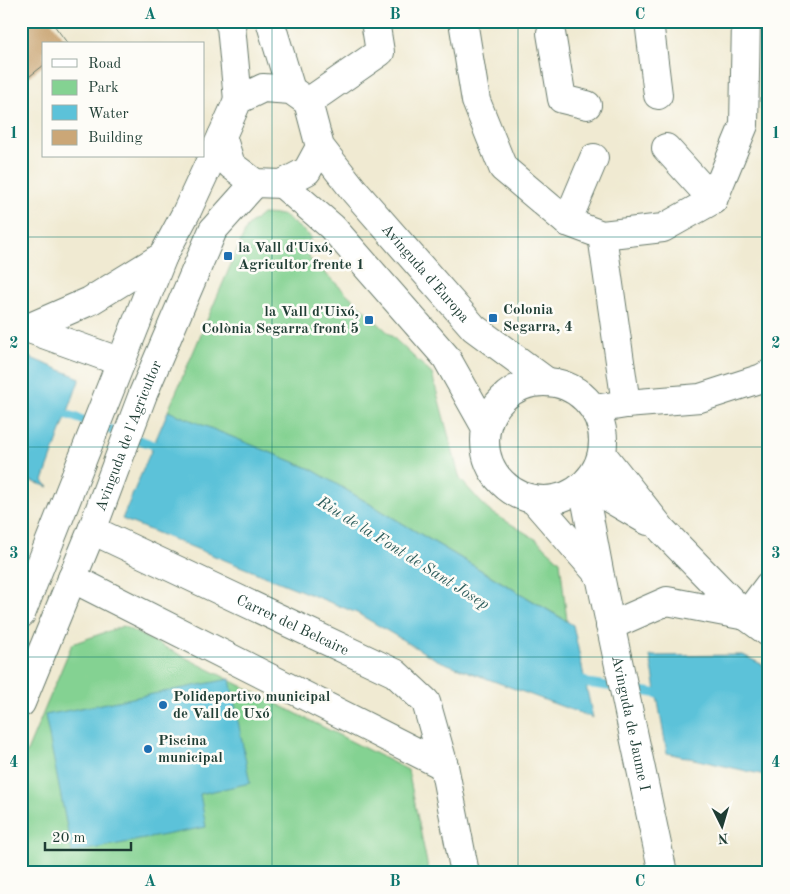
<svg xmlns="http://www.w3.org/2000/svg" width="790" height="894" viewBox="0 0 790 894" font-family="'Old Standard TT',serif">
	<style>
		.green { fill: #84d292; stroke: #528863 }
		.water { fill: #5cc2d9; stroke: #3e8086 }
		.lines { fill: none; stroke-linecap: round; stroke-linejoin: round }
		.stream { stroke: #5cc2d9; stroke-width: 9 }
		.building { fill: #cba777 }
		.minor-casing { stroke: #687a6b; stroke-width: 30 }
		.major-casing { stroke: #687a6b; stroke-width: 30 }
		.minor { stroke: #fff; stroke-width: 28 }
		.major { stroke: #fff; stroke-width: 28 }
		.grid { fill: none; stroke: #0f766e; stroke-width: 1; stroke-opacity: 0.55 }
		.poi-dot { fill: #1f6fb2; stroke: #fdfcf7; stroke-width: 2 }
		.labels { text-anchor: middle; stroke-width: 5; stroke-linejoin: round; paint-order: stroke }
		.poi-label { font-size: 15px; font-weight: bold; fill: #1f3d34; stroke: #fdfcf7; text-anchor: start }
		.street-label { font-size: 15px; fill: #1f3d34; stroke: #fdfcf7 }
		.water-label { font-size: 16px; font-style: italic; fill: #2e5e5d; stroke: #fdfcf7 }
		.neatline { fill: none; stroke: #0f766e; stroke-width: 2 }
		.grid-label { font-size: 16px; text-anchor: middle; font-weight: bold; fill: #0f766e }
	</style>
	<rect width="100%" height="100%" fill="#fdfcf7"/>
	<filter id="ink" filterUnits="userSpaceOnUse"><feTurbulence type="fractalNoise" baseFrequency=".02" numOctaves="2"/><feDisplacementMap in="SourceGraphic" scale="10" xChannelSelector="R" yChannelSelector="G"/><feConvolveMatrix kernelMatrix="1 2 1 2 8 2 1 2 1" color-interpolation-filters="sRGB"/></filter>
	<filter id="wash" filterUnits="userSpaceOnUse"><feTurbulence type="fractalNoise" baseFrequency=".0096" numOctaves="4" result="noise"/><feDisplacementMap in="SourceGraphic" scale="20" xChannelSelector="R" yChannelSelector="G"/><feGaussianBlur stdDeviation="1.12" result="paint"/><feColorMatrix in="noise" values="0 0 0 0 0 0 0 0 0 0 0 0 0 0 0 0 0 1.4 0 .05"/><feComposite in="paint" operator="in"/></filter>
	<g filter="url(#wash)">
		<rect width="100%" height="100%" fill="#f0ead2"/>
		<path class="green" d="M262 214 283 215 310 236 309 258 432 374 460 479 488 510 537 540 560 561 567 621 311 469 168 411 247 227Z
			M123 626 408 770 429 873H21V766L72 644Z"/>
		<path class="water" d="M21 354 80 378 43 481 49 487 21 478Z
			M168 411 311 469 573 625 593 718 437 660 357 613 122 519Z
			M743 655 769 668V776L667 753 650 656Z
			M230 679 250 783 200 794 206 827 72 853 45 715Z"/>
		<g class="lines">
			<path class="stream" d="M57 411 165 449
				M575 675 587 683 667 695"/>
		</g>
		<g id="blocks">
			<path class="building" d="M21 21H51L68 44H44V65L21 83Z"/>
		</g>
	</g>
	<g filter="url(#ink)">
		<use href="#blocks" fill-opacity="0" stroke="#687a6b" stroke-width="1"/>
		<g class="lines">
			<defs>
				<g id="minor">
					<path d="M463 21 476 101 503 168 567 222 602 235 663 228 713 200 744 125 746 21"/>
					<path d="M649 21 658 95"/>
					<path d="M551 33 562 99 587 105"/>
					<path d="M308 102 380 52 375 21"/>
					<path d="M666 148 713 200"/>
					<path d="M567 222 594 158"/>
					<path d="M602 235 626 404"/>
					<path d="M21 326 121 362"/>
					<path d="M28 328 90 301 163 256"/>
					<path d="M595 409 626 404 700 398 762 378 769 374"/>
					<path id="s1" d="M583 486 600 576 663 873"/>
					<path d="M533 499 599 575"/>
					<path id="s2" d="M92 530 395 673 426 702 444 766 465 873"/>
					<path d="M72 578 444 766"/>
					<path d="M21 614 163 256 186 213 222 136"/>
					<path d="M610 626 667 601 746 616 769 585"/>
					<path id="s3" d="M21 703 92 530 143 394 213 230 255 183"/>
				</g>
				<g id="major">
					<path d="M228 21 231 26 238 100"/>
					<path d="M270 21 291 90"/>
					<path id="s4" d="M320 147 307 171 282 184 255 183 231 165 222 136 238 100 263 88 291 90 308 102 320 147 356 193 474 328 546 381"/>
					<path d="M282 184 332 227 446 357 486 428"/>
					<circle cx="544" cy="441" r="59"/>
					<path d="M602 454 663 531 746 616 769 633"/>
					<path d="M585 484 648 521"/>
				</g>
			</defs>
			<use href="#minor" class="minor-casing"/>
			<use href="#major" class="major-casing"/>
			<use href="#minor" class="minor"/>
			<use href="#major" class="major"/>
		</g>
	</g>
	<path class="grid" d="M272 21V873M518 21V873M21 237H769M21 447H769M21 657H769"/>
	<g class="poi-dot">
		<rect x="223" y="251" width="10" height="10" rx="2.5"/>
		<rect x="488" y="313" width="10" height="10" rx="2.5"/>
		<rect x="364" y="315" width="10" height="10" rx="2.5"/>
		<circle cx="163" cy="705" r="5"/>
		<circle cx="148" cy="749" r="5"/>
	</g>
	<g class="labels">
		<g class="poi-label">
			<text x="238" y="252">la Vall d'Uixó,<tspan x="238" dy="17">Agricultor frente 1</tspan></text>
			<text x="503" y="314">Colonia<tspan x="503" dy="17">Segarra, 4</tspan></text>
			<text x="359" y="316" text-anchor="end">la Vall d'Uixó,<tspan x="359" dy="17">Colònia Segarra front 5</tspan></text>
			<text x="173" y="701">Polideportivo municipal<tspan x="173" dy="17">de Vall de Uxó</tspan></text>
			<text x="158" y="745">Piscina<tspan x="158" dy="17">municipal</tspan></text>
		</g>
		<g class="street-label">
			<text dy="5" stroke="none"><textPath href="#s4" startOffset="470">Avinguda d'Europa</textPath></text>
			<text dy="5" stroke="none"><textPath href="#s3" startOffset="288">Avinguda de l'Agricultor</textPath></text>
			<text dy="5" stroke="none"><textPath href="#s2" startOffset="222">Carrer del Belcaire</textPath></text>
			<text dy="5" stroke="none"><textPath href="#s1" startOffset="242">Avinguda de Jaume I</textPath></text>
		</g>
		<g class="water-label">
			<text transform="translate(404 552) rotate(32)" y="6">Riu de la Font de Sant Josep</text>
		</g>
	</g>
	<rect width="790" height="894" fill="none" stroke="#fdfcf7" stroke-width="55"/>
	<rect x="42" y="42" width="162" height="115" fill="#fdfcf7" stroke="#a4b0a9"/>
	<rect x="52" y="59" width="25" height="8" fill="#ffffff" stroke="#a4b0a9"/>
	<text x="88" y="68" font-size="15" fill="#1f3d34">Road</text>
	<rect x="52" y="80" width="25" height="15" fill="#84d292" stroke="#a4b0a9"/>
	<text x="88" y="92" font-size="15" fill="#1f3d34">Park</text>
	<rect x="52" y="105" width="25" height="15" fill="#5cc2d9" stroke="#a4b0a9"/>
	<text x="88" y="118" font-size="15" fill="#1f3d34">Water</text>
	<rect x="52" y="130" width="25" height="15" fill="#cba777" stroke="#a4b0a9"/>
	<text x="88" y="142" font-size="15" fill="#1f3d34">Building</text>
	<g transform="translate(722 826) rotate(175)" stroke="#fdfcf7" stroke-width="4" paint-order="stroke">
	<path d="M0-4L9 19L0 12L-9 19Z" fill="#1f3d34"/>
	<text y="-8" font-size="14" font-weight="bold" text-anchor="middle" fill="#1f3d34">N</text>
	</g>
	<path d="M45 842v8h86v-8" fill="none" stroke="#1f3d34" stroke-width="2.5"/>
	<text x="52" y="842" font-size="15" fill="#1f3d34" stroke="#fdfcf7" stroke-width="4" paint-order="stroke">20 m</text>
	<rect x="28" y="28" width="734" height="838" class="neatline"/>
	<g class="grid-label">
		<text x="150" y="19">A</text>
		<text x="395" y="19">B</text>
		<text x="640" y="19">C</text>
		<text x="14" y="138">1</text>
		<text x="776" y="138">1</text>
		<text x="14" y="348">2</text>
		<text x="776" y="348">2</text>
		<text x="14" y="558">3</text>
		<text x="776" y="558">3</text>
		<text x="14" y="767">4</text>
		<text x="776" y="767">4</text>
		<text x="150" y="886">A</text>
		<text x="395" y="886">B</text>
		<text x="640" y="886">C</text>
	</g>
</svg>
